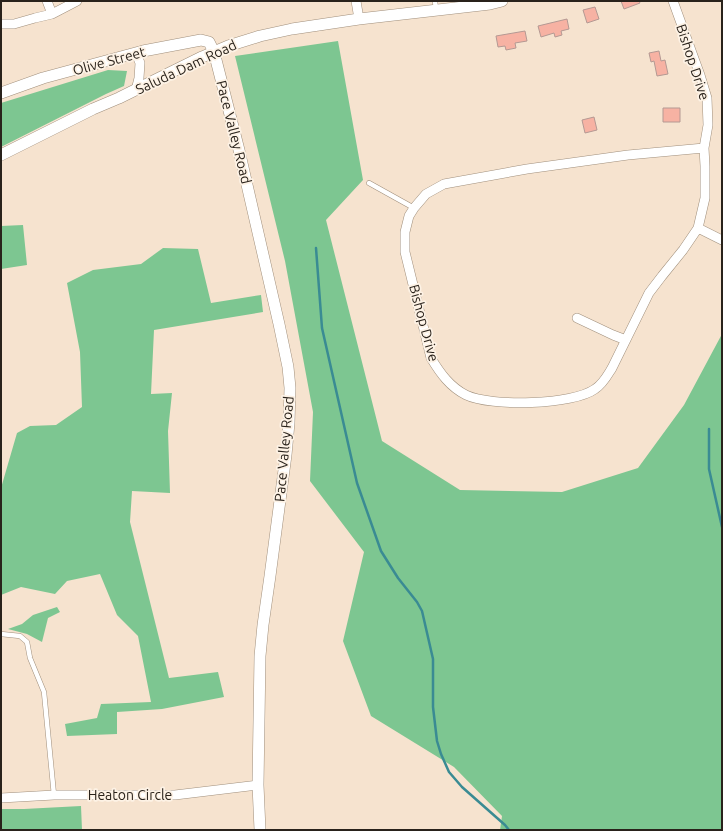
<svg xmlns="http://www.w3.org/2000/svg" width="723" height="831" viewBox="0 0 723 831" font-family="Ubuntu,sans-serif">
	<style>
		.forest { fill: #7dc691 }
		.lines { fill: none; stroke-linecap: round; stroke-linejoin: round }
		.stream { stroke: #3a8b93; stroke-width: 2.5 }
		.building { fill: #f7b2a3; stroke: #b49993 }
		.service-casing { stroke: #a08f7c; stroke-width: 5.5 }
		.minor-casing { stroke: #a08f7c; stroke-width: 10 }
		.tertiary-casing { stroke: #a08f7c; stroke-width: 12 }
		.service { stroke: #fff; stroke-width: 4.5 }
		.minor { stroke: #fff; stroke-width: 9 }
		.tertiary { stroke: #fff; stroke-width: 11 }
		.labels { text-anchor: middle; stroke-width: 3.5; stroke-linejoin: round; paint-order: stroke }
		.street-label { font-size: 14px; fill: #29221b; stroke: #fdf2e5 }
	</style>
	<rect width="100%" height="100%" fill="#f6e3cf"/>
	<path class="forest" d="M338 41 363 180 326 220 382 441 460 490 562 492 638 468 684 405 722 334V830H500L502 816 454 767 371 716 343 641 364 552 310 481 313 412 285 261 235 56Z
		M108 70 127 71 124 86 106 94 1 147V103Z
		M23 225 27 265 1 269V226Z
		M163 248 198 249 211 303 261 295 263 312 154 330 151 394 172 393 168 431 170 493 132 491 130 522 169 678 218 672 224 697 162 709 117 712V734L67 736 65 724 97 718 101 704 151 702 138 636 117 615 100 574 67 581 55 594 21 587 1 595V488L17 433 30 426 56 425 82 407 80 352 67 283 93 270 141 264Z
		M57 607 60 612 48 618 42 642 27 634 8 629 22 624 33 615Z
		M81 806 82 830H1V809H24Z"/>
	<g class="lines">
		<path class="stream" d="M316 248 322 328 357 483 381 551 398 578 417 602 422 611 433 659V707L437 741 441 754 449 772 462 787 505 825 509 830
			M709 429V469L722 527"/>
	</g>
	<path class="building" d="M621 1H639L640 3 624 9Z
		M595 7 599 19 587 23 583 10Z
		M567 19 569 29 561 31 562 35 555 37 554 33 541 37 538 26Z
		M525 31 527 41 515 43 516 48 506 50 505 46 498 47 496 36Z
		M659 51 661 61 665 60 668 74 657 76 654 61 651 62 649 53Z
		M663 108H680V122H663Z
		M594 117 597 130 585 133 582 120Z"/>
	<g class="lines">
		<defs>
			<path id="service" d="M435 1 436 10
				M369 183 414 208
				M1 634 20 636 27 642 30 658 44 692 54 795"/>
			<path id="minor" d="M47 1 52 14
				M356 1 359 19
				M673 1 700 75 707 98 708 125 704 148 705 166V198L698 228 683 250 662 276 649 293 612 368C607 376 603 384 595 389 573 405 491 407 466 395 450 387 440 373 431 358L405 252V232L409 216 414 208 426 194 444 184 527 169 628 155 704 148
				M1 24H14L35 18 52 14 77 1
				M136 90 139 78 140 63 136 53
				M698 228 722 240
				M577 318 613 335 626 340
				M1 798 54 795H175L258 785"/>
			<path id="tertiary" d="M1 93 43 78 143 51 201 40 209 42 214 52 239 150 279 324 288 367 290 388 289 423 286 455 270 576 263 625 260 656 258 785 260 830
				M1 155 93 109 119 98 202 57 228 46 260 36 292 29 359 19 490 4 502 1"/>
		</defs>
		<use href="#service" class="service-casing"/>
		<use href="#minor" class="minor-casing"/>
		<use href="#tertiary" class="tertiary-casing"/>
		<use href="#service" class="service"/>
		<use href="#minor" class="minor"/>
		<use href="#tertiary" class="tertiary"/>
	</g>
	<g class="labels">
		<g class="street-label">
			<text transform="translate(109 61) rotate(-15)" y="5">Olive Street</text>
			<text transform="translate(693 62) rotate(72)" y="5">Bishop Drive</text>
			<text transform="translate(186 67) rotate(-25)" y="5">Saluda Dam Road</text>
			<text transform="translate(234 132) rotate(76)" y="5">Pace Valley Road</text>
			<text transform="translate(424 323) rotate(75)" y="5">Bishop Drive</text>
			<text transform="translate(284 449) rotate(-85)" y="5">Pace Valley Road</text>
			<text x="130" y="800">Heaton Circle</text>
		</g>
	</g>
	<rect width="723" height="831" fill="none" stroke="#29221b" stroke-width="4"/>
</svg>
